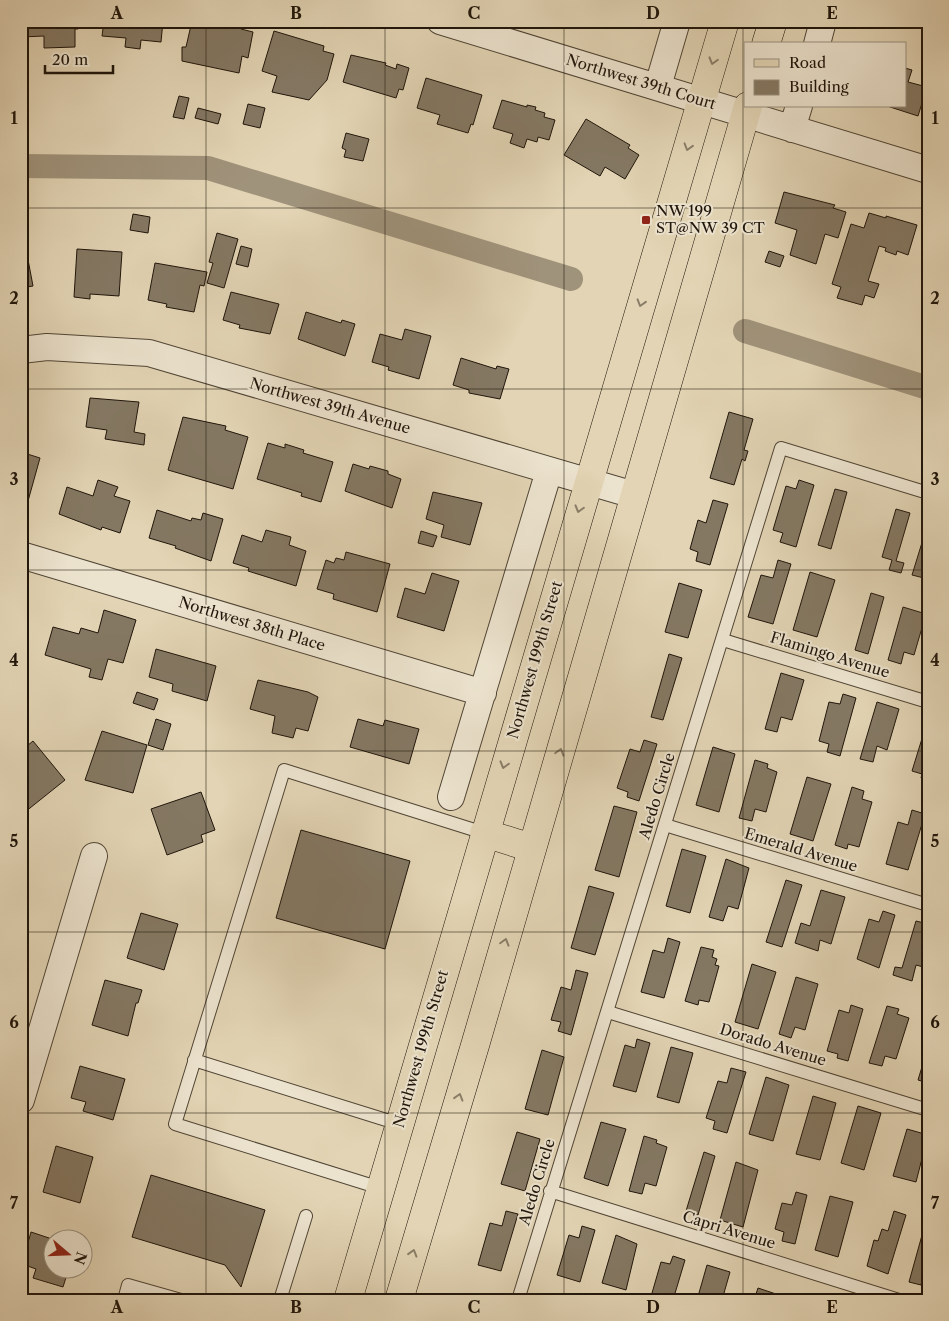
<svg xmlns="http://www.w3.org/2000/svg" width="949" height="1321" viewBox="0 0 949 1321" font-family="'Libre Caslon Text',serif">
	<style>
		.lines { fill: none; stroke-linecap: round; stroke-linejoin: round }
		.canal { stroke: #a0937b; stroke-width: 24 }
		.building { fill: #847863; stroke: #1f150b }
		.lane-casing { stroke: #504535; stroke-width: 14 }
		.street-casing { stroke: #504535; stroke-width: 28 }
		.primary-casing { stroke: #1f150b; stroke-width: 29 }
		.lane { stroke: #ece3ce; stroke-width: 12 }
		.street { stroke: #ece3ce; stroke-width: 26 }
		.primary { stroke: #e2d4b4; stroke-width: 28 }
		.oneway { stroke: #8a7e68 }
		.grid { fill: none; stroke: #1f150b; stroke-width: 1; stroke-opacity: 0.55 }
		.poi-dot { fill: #8f2418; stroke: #ece3ce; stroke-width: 2 }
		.labels { text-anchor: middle; stroke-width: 4; stroke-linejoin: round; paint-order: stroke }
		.street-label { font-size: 15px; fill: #1f150b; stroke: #ece3ce }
		.poi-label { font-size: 15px; fill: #1f150b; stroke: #ece3ce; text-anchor: start }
		.neatline { fill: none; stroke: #1f150b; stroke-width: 2 }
		.grid-label { font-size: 16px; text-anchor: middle; font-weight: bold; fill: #1f150b }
	</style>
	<rect width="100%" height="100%" fill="#e2d4b4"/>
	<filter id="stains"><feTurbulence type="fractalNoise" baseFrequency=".004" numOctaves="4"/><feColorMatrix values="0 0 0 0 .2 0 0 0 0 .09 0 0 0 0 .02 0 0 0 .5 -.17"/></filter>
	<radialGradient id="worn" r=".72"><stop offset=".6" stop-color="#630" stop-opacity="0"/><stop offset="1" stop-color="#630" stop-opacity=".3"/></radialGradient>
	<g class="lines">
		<path class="canal" d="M21 166 208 168 571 279
			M745 331 928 388"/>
	</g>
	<path class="building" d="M21 21H87V25L78 26V29H75V47L44 48V36L21 37Z
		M104 21H163L161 42 141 40 140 49 125 47 126 38 102 36Z
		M192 21H229L242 24 241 29 253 32 248 58 242 56 239 73 182 61V47H186Z
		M274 31 324 46 323 51 334 54 327 80 309 100 272 92 277 76 262 71Z
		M351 55 386 63 385 65 396 69 397 64 409 68 403 90 399 89 396 98 343 82Z
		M905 68 912 70 908 82 927 87 918 116 887 106H905Z
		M426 78 482 95 473 125 471 124 468 133 437 124 440 115 417 108Z
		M179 96 189 98 184 119 173 117Z
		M502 100 527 107V105L536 107 535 110 545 113 544 117 555 120 549 140 538 137 537 142 527 139 524 148 510 143 513 134 493 128Z
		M248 104 265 108 260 128 243 124Z
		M198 108 221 114 218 124 195 118Z
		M586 119 630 145 628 148 639 155 625 179 605 167 600 176 564 155Z
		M346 133 369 139 363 161 344 157 346 150 342 148Z
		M784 192 835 205 833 208 846 212 838 238 825 234 816 264 790 255 797 230 775 223Z
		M869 213 886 218V216L917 225 908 255 897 251 896 255 885 251 886 248 879 246 868 281 879 284 874 298 865 295 862 305 837 298 841 287 832 284 851 224 864 228Z
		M133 214 150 217 148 233 130 230Z
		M217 233 238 239 224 288 207 283 213 263 209 262Z
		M241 246 252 249 248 267 236 264Z
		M21 249H26L33 286 21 288Z
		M77 249 122 252 119 296 90 294V299L74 297Z
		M769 251 784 256 780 267 765 262Z
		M155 263 207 272 204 286 200 285 194 312 166 307 167 304 148 300Z
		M231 292 279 304 270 334 239 328 240 325 223 320Z
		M306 312 341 323 342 320 355 324 345 356 298 339Z
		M405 329 431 336 419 379 388 370 389 367 372 362 380 334 402 340Z
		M461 358 496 369 497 366 509 369 500 399 469 393V390L453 385Z
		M90 398 139 402 134 432 145 434 144 445 105 439 107 430 86 427Z
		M729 412 753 419 744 450 748 451 745 461 742 459 734 485 710 478Z
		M183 417 226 426 225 430 248 437 233 489 168 470Z
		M268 443 285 448V444L304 450 303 453 333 462 321 502 301 496 302 493 257 479Z
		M21 452 40 458 28 501 21 499Z
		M353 464 369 469 370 466 388 471V474L401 479 392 508 345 491Z
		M98 480 118 487 114 496 130 501 120 533 102 527 101 530 59 514 67 487 93 496Z
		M799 480 814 485 796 547 780 542 783 533 773 530 786 486 796 489Z
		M835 489 847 492 831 549 818 545Z
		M433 492 482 503 470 545 441 537 444 525 426 519Z
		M713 500 728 504 710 565 696 561 698 552 690 549 698 520 706 523Z
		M896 509 910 513 896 561 904 563 901 573 889 570 892 560 882 557Z
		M157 510 191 521 192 518 201 520 203 513 223 519 211 561 175 548 176 546 149 538Z
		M928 523V579L912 575Z
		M266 530 291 537 289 545 306 551 296 586 248 571 249 568 233 563 242 535 262 542Z
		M421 531 437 536 433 547 418 543Z
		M346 552 390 564 377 612 333 599 334 594 317 589 326 560 334 563 336 558 344 560Z
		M778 560 791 564 773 624 748 617 761 575 773 578Z
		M810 572 835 580 817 637 793 630Z
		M432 573 459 581 444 631 397 617 405 588 425 594Z
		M679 583 702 590 688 638 665 632Z
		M871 593 884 597 868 654 855 650Z
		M903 607 926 614 914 655 904 652 901 664 888 660Z
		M104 610 136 620 123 663 108 659 102 680 89 677 91 669 45 655 53 627 79 634 81 628 98 633Z
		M156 649 216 666 207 701 172 691 173 684 149 677Z
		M669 654 682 658 663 720 651 717Z
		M781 673 804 680 792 720 781 717 777 732 765 729Z
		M258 680 308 692 318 697 308 731 296 728 293 738 272 733 275 716 250 709Z
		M137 692 158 699 154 710 133 703Z
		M843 694 856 698 840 756 827 752 829 744 819 741 829 702 840 704Z
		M877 702 899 709 887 750 877 746 873 762 860 759Z
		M156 719 171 724 163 750 148 745Z
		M358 719 383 726 385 720 419 729 409 764 350 747Z
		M102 731 147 745 133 793 85 780Z
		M924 732 928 733V780L921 778 922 774 912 771Z
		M644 740 657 744 639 801 627 797 628 792 617 788 630 749 640 752Z
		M33 741 65 780 25 812 21 807V751Z
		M713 747 735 754 719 812 696 805Z
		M755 760 768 764 767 768 777 772 766 812 755 809 752 821 739 818Z
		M807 777 831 784 813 841 790 834Z
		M852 787 864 791 862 799 872 802 859 847 848 844 847 849 835 845Z
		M201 792 215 830 201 835 203 842 167 855 151 809Z
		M614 806 637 812 619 877 595 870Z
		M912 810 925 814 908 870 886 864 898 822 908 825Z
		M301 830 410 861 385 949 276 918Z
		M682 849 706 856 690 913 666 906Z
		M726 859 749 868 738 909 728 906 723 921 709 917Z
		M786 880 802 885 782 947 766 942Z
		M589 886 614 893 595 955 571 948Z
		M821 890 845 897 831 944 820 940 818 951 795 943 801 923 810 926Z
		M883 911 895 915 879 968 857 959 869 919 879 922Z
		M141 913 178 924 164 970 127 958Z
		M916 921 928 924V965L927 968 916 965 912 981 893 975 895 967 902 968Z
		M668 938 680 942 664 998 641 992 653 950 664 953Z
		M701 947 714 950 712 957 717 959 715 965 719 966 709 1002 699 1000 698 1005 685 1001Z
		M752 964 776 972 758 1029 735 1022Z
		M576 970 588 973 571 1035 558 1031 561 1022 551 1020 561 987 571 990Z
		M796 977 818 984 805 1030 795 1027 791 1038 779 1034Z
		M105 980 142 990 138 1003H136L128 1036 92 1025Z
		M851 1005 863 1009 848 1061 837 1058 838 1054 827 1051 839 1010 849 1013Z
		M887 1006 899 1009 897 1014 909 1018 896 1059 885 1056 882 1066 869 1063Z
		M637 1039 650 1043 636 1092 613 1086 625 1045 635 1048Z
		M671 1047 693 1053 679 1103 657 1097Z
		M928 1047V1083L918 1080Z
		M542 1050 564 1057 548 1115 525 1109Z
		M80 1066 125 1079 113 1120 83 1111 86 1102 71 1098Z
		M731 1068 746 1072 727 1133 713 1129 715 1121 706 1118 718 1081 727 1083Z
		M766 1077 789 1085 773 1141 749 1134Z
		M813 1096 836 1103 820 1160 796 1154Z
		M858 1106 881 1113 864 1170 841 1163Z
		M601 1122 626 1129 608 1186 584 1178Z
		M907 1129 928 1135 916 1182 893 1176Z
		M517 1132 540 1139 525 1191 501 1184Z
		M644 1136 657 1140 656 1143 667 1147 656 1186 645 1183 642 1194 629 1191Z
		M56 1146 93 1157 80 1203 43 1192Z
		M704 1152 715 1156 698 1215 686 1211Z
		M736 1162 758 1170 743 1227 720 1220Z
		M151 1175 265 1210 241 1287 225 1265 132 1237Z
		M796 1192 807 1195 795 1244 782 1241 784 1232 775 1229 782 1203 792 1205Z
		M830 1196 853 1202 838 1257 815 1250Z
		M506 1211 518 1214 501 1271 478 1265 490 1223 502 1226Z
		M894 1211 906 1215 888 1274 867 1266 874 1240 878 1241 882 1229 888 1231Z
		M582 1226 595 1230 580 1282 557 1275 569 1235 579 1238Z
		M924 1228 928 1229V1274L924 1273 921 1285 909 1282Z
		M31 1232 52 1239V1268H69L63 1287 33 1278 36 1269 22 1264Z
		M616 1235 637 1244 626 1290 602 1283Z
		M673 1256 685 1260 673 1300H650L661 1262 670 1264Z
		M707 1265 730 1272 722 1300H697Z
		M758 1288 779 1295 778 1300H754Z
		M801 1294 814 1297 815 1300H800Z"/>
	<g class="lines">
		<defs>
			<path id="lane" d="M723 640 928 702
				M665 825 928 905
				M608 1012 928 1110
				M194 1060 399 1124
				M380 1188 175 1124 284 770 484 833
				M550 1191 899 1300
				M124 1300 128 1285 181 1300
				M280 1300 306 1216
				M518 1300 781 448 928 493"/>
			<path id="street" d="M440 21 928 170
				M817 44 823 21
				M658 86 677 21
				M792 129 799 106
				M21 350 47 347 149 353 634 495
				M21 555 483 693
				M451 797 549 471
				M21 1100 94 856"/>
			<path id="primary" d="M766 44 773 21
				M484 833 532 848
				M348 1300 725 21
				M399 1300 476 1042 748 106"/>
		</defs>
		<use href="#lane" class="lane-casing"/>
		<use href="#street" class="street-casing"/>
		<use href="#primary" class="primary-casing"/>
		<use href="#lane" class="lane"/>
		<use href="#street" class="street"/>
		<use href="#primary" class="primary"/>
	</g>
	<defs><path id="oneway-chevron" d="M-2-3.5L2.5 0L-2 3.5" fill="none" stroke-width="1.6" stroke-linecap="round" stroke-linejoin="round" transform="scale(1.25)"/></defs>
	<g class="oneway">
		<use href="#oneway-chevron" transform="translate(713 61) rotate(106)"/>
		<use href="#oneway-chevron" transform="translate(688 147) rotate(107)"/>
		<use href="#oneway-chevron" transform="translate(641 303) rotate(107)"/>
		<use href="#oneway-chevron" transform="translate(579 509) rotate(106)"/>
		<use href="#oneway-chevron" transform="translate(560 752) rotate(-74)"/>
		<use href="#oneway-chevron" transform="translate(504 765) rotate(106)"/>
		<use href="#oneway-chevron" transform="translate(505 942) rotate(-74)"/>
		<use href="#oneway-chevron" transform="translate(459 1097) rotate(-73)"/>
		<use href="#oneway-chevron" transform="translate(413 1253) rotate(-73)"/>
	</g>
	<path class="grid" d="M206 21V1300M385 21V1300M564 21V1300M743 21V1300M21 208H928M21 389H928M21 570H928M21 751H928M21 932H928M21 1113H928"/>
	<rect class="poi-dot" x="641" y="215" width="10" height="10" rx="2.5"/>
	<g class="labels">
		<g class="street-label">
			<text transform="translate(641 82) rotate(17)" y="5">Northwest 39th Court</text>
			<text transform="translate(330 406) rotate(16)" y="5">Northwest 39th Avenue</text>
			<text transform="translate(252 624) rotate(17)" y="5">Northwest 38th Place</text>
			<text transform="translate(830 655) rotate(17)" y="5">Flamingo Avenue</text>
			<text transform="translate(535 660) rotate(-74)" y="5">Northwest 199th Street</text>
			<text transform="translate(657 796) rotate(-73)" y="5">Aledo Circle</text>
			<text transform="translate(801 850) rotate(17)" y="5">Emerald Avenue</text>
			<text transform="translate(773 1045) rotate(17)" y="5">Dorado Avenue</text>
			<text transform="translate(421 1049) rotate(-74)" y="5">Northwest 199th Street</text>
			<text transform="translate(537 1182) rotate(-73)" y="5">Aledo Circle</text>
			<text transform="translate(729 1230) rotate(17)" y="5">Capri Avenue</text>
		</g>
		<g class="poi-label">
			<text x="656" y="216">NW 199<tspan x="656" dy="17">ST@NW 39 CT</tspan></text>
		</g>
	</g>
	<rect width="949" height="1321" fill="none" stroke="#e2d4b4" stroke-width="55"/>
	<rect x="744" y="42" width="162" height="65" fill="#ece3ce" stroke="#9a9180"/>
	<rect x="754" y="59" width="25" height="8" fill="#e2d4b4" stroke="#9a9180"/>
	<text x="789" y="68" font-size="15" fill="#1f150b">Road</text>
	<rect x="754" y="80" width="25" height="15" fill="#847863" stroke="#9a9180"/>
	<text x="789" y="92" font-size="15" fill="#1f150b">Building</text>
	<g transform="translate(68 1254) rotate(109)"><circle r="24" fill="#ece3ce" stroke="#9a9180"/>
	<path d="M0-4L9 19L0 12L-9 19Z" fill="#8f2418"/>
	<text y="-8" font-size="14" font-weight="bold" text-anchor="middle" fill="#1f150b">N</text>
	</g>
	<path d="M45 65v8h68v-8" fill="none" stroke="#1f150b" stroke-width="2.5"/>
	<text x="52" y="65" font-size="15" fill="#1f150b" stroke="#ece3ce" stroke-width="4" paint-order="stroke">20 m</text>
	<rect x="28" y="28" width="894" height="1266" class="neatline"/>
	<g class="grid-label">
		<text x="117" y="19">A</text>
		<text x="296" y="19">B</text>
		<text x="474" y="19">C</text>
		<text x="653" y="19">D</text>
		<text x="832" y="19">E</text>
		<text x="14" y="124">1</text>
		<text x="935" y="124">1</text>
		<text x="14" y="304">2</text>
		<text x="935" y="304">2</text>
		<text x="14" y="485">3</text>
		<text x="935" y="485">3</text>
		<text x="14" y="666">4</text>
		<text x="935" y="666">4</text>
		<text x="14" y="847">5</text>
		<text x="935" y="847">5</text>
		<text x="14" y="1028">6</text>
		<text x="935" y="1028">6</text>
		<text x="14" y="1209">7</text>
		<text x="935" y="1209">7</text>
		<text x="117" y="1313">A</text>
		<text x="296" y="1313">B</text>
		<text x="474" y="1313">C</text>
		<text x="653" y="1313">D</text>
		<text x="832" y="1313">E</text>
	</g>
	<rect width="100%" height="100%" filter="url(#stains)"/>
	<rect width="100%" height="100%" fill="url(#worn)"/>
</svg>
